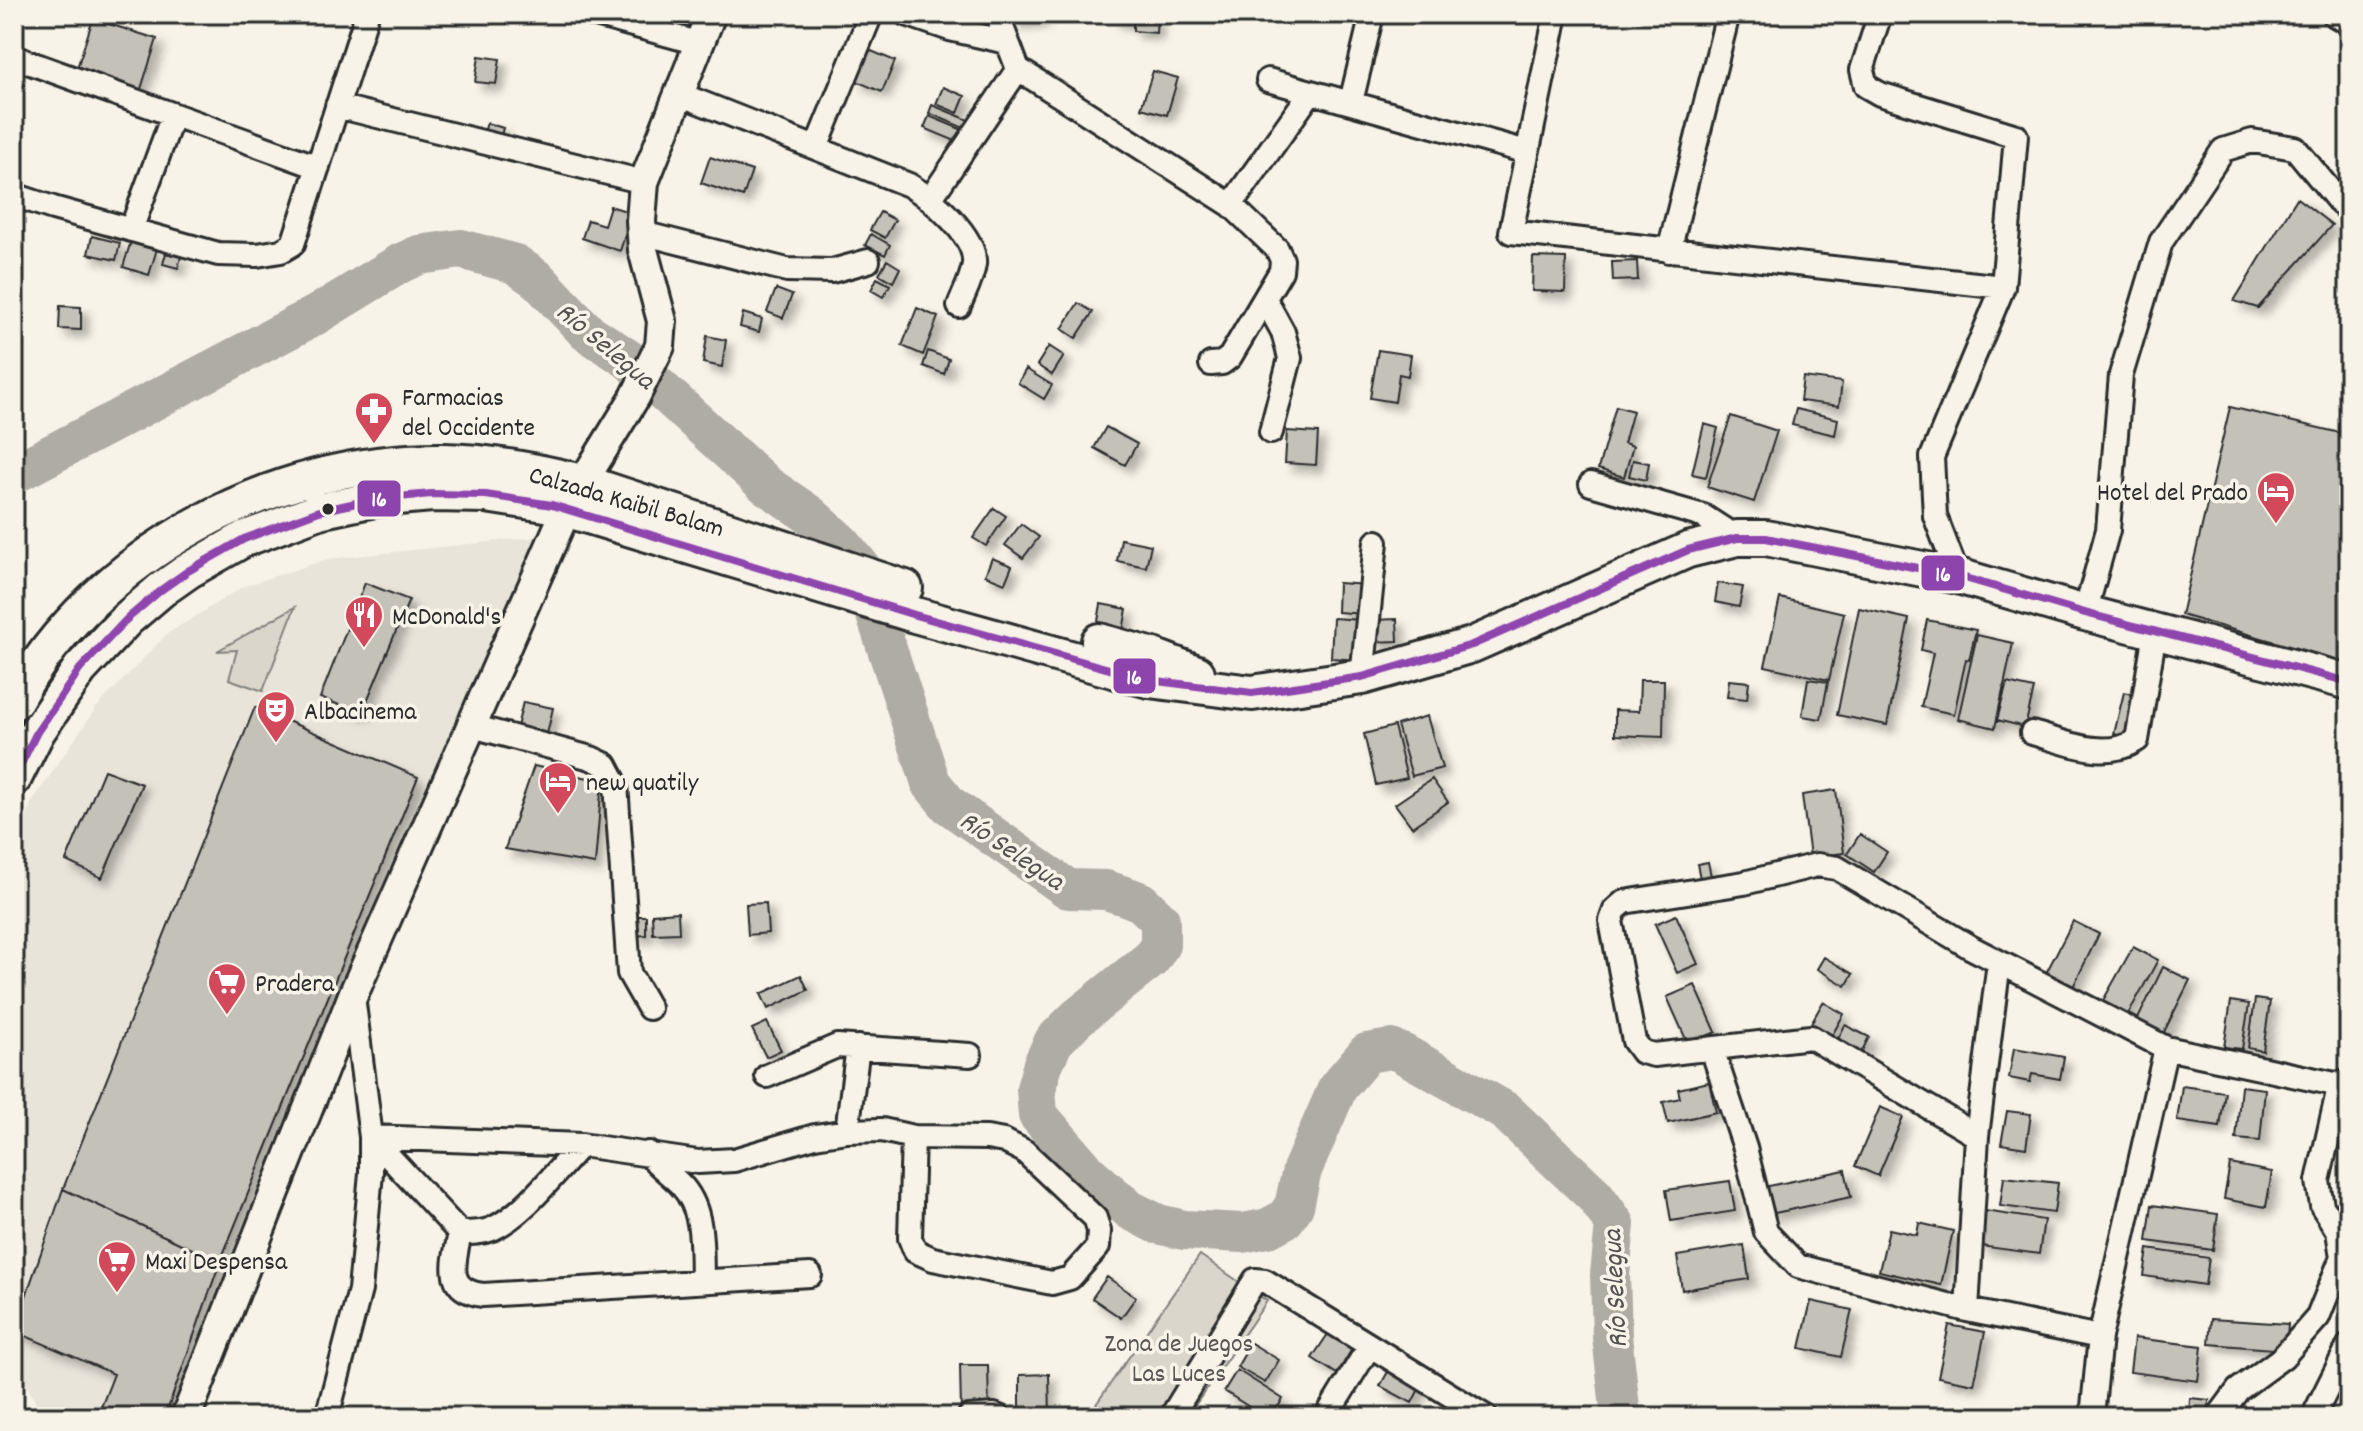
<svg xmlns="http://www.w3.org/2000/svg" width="2363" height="1431" viewBox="0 0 2363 1431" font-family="Dekko,sans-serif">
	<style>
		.built { fill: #e8e4da }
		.green { fill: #dad6cc; stroke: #82807c; stroke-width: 2 }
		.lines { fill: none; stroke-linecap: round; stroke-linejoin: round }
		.river { stroke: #afaca4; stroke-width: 40 }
		.building { fill: #c4c1b9; stroke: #2b2b2b; stroke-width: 2; filter: url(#shadow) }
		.minor-casing { stroke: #2b2b2b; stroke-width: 28 }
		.tertiary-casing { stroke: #2b2b2b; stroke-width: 34 }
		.primary-casing { stroke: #2b2b2b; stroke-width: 40 }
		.minor { stroke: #f7f3e8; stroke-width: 22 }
		.tertiary { stroke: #f7f3e8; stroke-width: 28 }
		.primary { stroke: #f7f3e8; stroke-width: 34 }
		.bus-1-casing { stroke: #f7f3e8; stroke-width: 14 }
		.bus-1 { stroke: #8e44ad; stroke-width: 8 }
		.bus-dot { fill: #2b2b2b; stroke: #f7f3e8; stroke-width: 3 }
		.labels { text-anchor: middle; stroke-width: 7; stroke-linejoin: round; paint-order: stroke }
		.poi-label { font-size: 26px; fill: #2b2b2b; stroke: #f7f3e8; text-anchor: start }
		.street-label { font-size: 26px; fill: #2b2b2b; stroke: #f7f3e8 }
		.park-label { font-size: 26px; fill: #575653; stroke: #f7f3e8 }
		.water-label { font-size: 28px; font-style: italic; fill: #53524f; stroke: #f7f3e8 }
		.line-badge { stroke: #f7f3e8; stroke-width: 3 }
		.badge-label { font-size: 22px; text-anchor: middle; font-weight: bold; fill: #fff }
	</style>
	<defs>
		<filter id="shadow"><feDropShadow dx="7" dy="7" stdDeviation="4" flood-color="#0004"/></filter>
	</defs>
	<rect width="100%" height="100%" fill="#f7f3e8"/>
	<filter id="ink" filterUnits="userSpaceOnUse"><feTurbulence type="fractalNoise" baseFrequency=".0125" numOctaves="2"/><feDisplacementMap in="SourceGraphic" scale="16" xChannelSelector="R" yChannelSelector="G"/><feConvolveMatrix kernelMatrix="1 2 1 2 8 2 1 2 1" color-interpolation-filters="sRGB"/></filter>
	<g filter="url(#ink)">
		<path class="built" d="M546 536 178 1417H43L14 1360V859L31 803 96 708 167 634 244 586 328 559Z"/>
		<path class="green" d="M295 607 263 691 229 679 237 650 217 651Z
			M1200 1255 1267 1301 1187 1417H1095L1090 1413Z"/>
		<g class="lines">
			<path class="river" d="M14 474 316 315 401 263 419 255 461 249 515 264 538 280 587 332 628 359 766 485 810 515 841 543 860 566 931 783 949 805 1068 889 1106 890 1128 897 1141 902 1160 920V945L1151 959 1077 1018 1054 1041 1043 1064 1036 1089 1038 1115 1089 1174 1130 1210 1158 1224 1184 1230 1243 1233 1268 1228 1285 1219 1294 1206 1302 1170 1338 1087 1367 1053 1391 1049 1402 1053 1505 1111 1595 1196 1615 1224 1610 1275 1612 1336 1621 1417"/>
		</g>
		<path class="building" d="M1013 14H1041V20L1013 22Z
			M1114 14H1130V22L1114 21Z
			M1133 17 1157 18 1156 33 1133 31Z
			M93 19 157 39 139 95 75 74Z
			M869 50 895 61 882 92 856 81Z
			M479 56 500 59 496 84 475 82Z
			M1153 71 1178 78 1167 115 1141 108Z
			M943 87 965 96 958 113 936 104Z
			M932 105 976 123 973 132 929 113Z
			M929 116 970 133 965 145 924 128Z
			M487 123 503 128 499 143 482 138Z
			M710 157 752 171 743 197 701 183Z
			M2297 198 2332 225 2258 308 2234 301Z
			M610 206 632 213 620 251 582 238 588 220 604 225Z
			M880 212 895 220 885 238 870 230Z
			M871 234 890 245 885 255 865 245Z
			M92 236 120 243 116 260 88 254Z
			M131 241 157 249 149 275 123 267Z
			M166 253 181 257 178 268 163 264Z
			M1533 257 1566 258 1565 292 1532 291Z
			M887 260 900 268 893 282 879 274Z
			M1637 261 1638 280 1613 281 1612 262Z
			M877 278 890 285 883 297 871 290Z
			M776 289 792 295 783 318 767 312Z
			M1078 303 1093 312 1076 338 1062 329Z
			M60 306 81 307V330L59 329Z
			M917 308 938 317 923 355 902 346Z
			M743 313 762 319 759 332 740 327Z
			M707 336 726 340 722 367 703 363Z
			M1049 346 1064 356 1052 375 1037 365Z
			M1378 350 1411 355 1408 376 1399 374 1395 402 1370 398Z
			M928 351 949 359 944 374 923 366Z
			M1026 369 1052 385 1044 399 1018 383Z
			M1803 377 1842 382 1839 406 1800 401Z
			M1616 406 1633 411 1624 443 1633 446 1624 477 1598 469Z
			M2230 407 2349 435V663L2181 615Z
			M1796 409 1838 419 1835 435 1792 425Z
			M1731 416 1777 431 1754 502 1707 487Z
			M1704 424 1718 428 1706 477 1692 474Z
			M1106 427 1137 444 1125 465 1094 448Z
			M1287 431 1318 433 1316 465 1285 463Z
			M1633 460 1649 463 1646 480 1629 476Z
			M994 508 1006 516 986 546 973 538Z
			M1021 524 1039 537 1023 558 1005 545Z
			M1121 539 1151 545 1146 567 1117 561Z
			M992 558 1012 566 1005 583 985 575Z
			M365 583 409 600 362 713 320 698Z
			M1338 583 1367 585 1365 614 1337 612Z
			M1718 583 1743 587 1739 607 1715 602Z
			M1780 598 1844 613 1829 680 1765 666Z
			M1101 604 1127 609 1123 631 1097 627Z
			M1859 608 1909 619 1887 725 1837 715Z
			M1333 618 1361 620 1359 660 1331 658Z
			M1397 619 1398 641 1373 642V620Z
			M1927 620 1976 630 1969 660 1966 659 1954 714 1921 707 1933 653 1921 650Z
			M1977 635 2013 643 1995 728 1958 719Z
			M1808 679 1828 682 1821 719 1802 716Z
			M1640 680H1664L1663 737 1615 735V710L1639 711Z
			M1729 680 1749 682 1747 699 1727 697Z
			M2007 683 2034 689 2025 727 1997 720Z
			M2124 692 2141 696 2131 738 2114 734Z
			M523 702 553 708 547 734 517 727Z
			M255 707 418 777 220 1262 63 1189Z
			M1427 716 1442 768 1412 776 1397 725Z
			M1394 726 1407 778 1376 785 1364 734Z
			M534 766 602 781 595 864 505 849Z
			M104 770 142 784 102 878 66 861Z
			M1432 779 1448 802 1412 827 1395 804Z
			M1836 790 1844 853 1810 857 1802 795Z
			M1860 834 1887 852 1874 872 1847 854Z
			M1708 862 1711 876 1700 878 1697 864Z
			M766 903 768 933 748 935 746 904Z
			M678 912 679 933 653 934 652 914Z
			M1676 915 1698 964 1677 973 1655 924Z
			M633 916H646V935L634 936Z
			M2073 921 2099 934 2072 989 2045 975Z
			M2133 947 2158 960 2126 1018 2101 1004Z
			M1824 957 1853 974 1846 986 1817 969Z
			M2163 967 2190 980 2161 1038 2135 1025Z
			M801 975 808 990 768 1009 761 994Z
			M1695 985 1716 1032 1688 1044 1667 997Z
			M2255 999 2270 1001 2263 1051 2248 1048Z
			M2231 1001 2249 1004 2242 1049 2224 1047Z
			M1823 1002 1844 1014 1831 1037 1810 1025Z
			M767 1022 781 1050 766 1057 752 1029Z
			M1845 1025 1869 1037 1861 1053 1837 1041Z
			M2014 1048 2064 1057 2060 1079 2032 1074 2030 1082 2009 1078Z
			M1709 1082 1716 1112 1668 1123 1663 1102 1680 1098 1678 1089Z
			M2182 1086 2225 1092 2220 1127 2177 1121Z
			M2241 1086 2265 1089 2260 1141 2236 1139Z
			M1880 1107 1903 1117 1878 1176 1855 1166Z
			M2007 1111 2031 1114 2026 1148 2001 1144Z
			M2230 1164 2272 1172 2266 1207 2224 1199Z
			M1845 1170 1851 1197 1770 1214 1764 1187Z
			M2004 1177 2058 1183 2054 1213 2000 1206Z
			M1730 1181 1735 1211 1671 1221 1666 1190Z
			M63 1189 220 1262 165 1417H103L98 1415 114 1374 14 1331Z
			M2152 1205 2218 1214 2213 1250 2147 1241Z
			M1985 1211 2044 1220 2039 1254 1980 1246Z
			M1919 1223 1953 1231 1941 1285 1879 1271 1889 1229 1917 1235Z
			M1744 1245 1749 1279 1682 1290 1677 1256Z
			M2148 1249 2209 1258 2205 1285 2144 1276Z
			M1107 1277 1136 1297 1121 1318 1092 1298Z
			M1811 1301 1852 1310 1841 1357 1800 1348Z
			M2211 1319 2288 1324 2286 1350 2209 1344Z
			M1949 1325 1985 1332 1974 1384 1938 1377Z
			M1328 1334 1352 1349 1337 1374 1312 1358Z
			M2134 1338 2202 1346 2198 1381 2130 1372Z
			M1251 1343 1279 1360 1265 1383 1237 1367Z
			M960 1365H988L989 1412H961Z
			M1390 1368 1421 1385 1412 1403 1380 1386Z
			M1237 1370 1283 1399 1271 1417H1265L1224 1391Z
			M1049 1374 1050 1417H1020V1375Z
			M2190 1398 2209 1400 2208 1417H2189Z"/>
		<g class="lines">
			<defs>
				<path id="minor" d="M592 14 698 43
					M906 14 950 29 1007 42
					M997 14 1018 69 1231 205 1277 249 1282 260 1281 271 1230 357 1222 363 1211 364
					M1556 14 1511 232 2003 287
					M1880 14 1862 70 1866 86 1880 94 2016 136 2003 287 1932 457 1935 516 1958 576
					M2333 14 2349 23
					M14 57 318 167
					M1268 80 1527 152
					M679 94 909 185C931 198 977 236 974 264 972 279 964 293 959 306
					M1351 102 1372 14
					M337 106 644 182
					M816 148 871 14
					M14 195 53 208 218 254 257 255 281 251 293 244 367 14
					M931 198 1018 69
					M1231 205 1311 92
					M131 230 173 115
					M642 233 787 270 832 271 868 261
					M1669 251 1728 14
					M1265 299 1283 332 1290 358 1271 432
					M1591 484 1703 516 1737 538
					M2085 613 2108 530 2121 375 2161 242 2223 150 2252 141 2295 148 2341 204 2349 209
					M1362 677 1376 542
					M472 726 591 758 606 765 616 784 629 973 649 1008
					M2032 733C2065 742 2106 761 2137 740L2155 632
					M1712 1049 1745 1148 1766 1232 1798 1266 1967 1310 2100 1337
					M767 1076 837 1046 970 1055
					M847 1131 858 1047
					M1977 1136 1811 1037 1654 1055 1642 1052 1634 1041 1611 921 1615 910 1624 902 1744 883 1817 865 1837 868 1970 947 2166 1048 2349 1087
					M371 1137 581 1145 698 1162 734 1160 815 1136 847 1131 882 1130 913 1137 987 1138 1004 1141 1024 1151 1095 1218 1099 1231 1098 1247 1070 1278 1052 1283 933 1259 915 1251 910 1238 913 1137
					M371 1137 460 1233C471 1233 482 1233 492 1229 525 1214 556 1171 581 1145
					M648 1153C658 1166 669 1173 680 1184 705 1209 701 1248 702 1281
					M460 1233C454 1263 444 1290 483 1295L810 1275
					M1967 1310 1977 1136 1999 962
					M327 1417 360 1290 371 1173V1137L353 996
					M969 1417 994 1415 999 1417
					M1171 1417 1255 1280 1265 1281 1486 1417
					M1326 1417 1369 1347
					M2092 1417 2100 1337 2166 1048
					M2218 1417 2238 1390 2283 1357 2318 1317 2342 1257 2338 1231 2322 1206 2318 1181 2340 1083
					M2316 1417V1411L2349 1345"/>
				<path id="tertiary" d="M186 1417 353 995 567 508 635 397 660 346 662 321 643 250 641 221 644 182 711 14"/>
				<path id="primary" d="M1099 641 1153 656 1197 673
					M14 702C97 552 275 459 444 461 491 462 536 471 582 482L905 588
					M14 778 37 732 80 669 127 619 161 590 188 571 244 539 319 511 375 499 432 494 486 495 552 505 915 615 1149 680 1252 693 1362 677 1472 645 1688 550 1737 538H1766L1958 576 2085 613 2349 682"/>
			</defs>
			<use href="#minor" class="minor-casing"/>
			<use href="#tertiary" class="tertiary-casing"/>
			<use href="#primary" class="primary-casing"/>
			<use href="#minor" class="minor"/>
			<use href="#tertiary" class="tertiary"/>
			<use href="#primary" class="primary"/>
			<defs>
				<path id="bus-1" d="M14 778 37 732 80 669 127 619 161 590 188 571 244 539 319 511 375 499 432 494 486 495 552 505 915 615 1149 680 1252 693 1362 677 1472 645 1688 550 1737 538H1766L1958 576 2085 613 2349 682"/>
			</defs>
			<use href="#bus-1" class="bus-1-casing"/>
			<use href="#bus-1" class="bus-1"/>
		</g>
	</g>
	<defs>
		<symbol id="pharmacy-pin" viewBox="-11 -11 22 30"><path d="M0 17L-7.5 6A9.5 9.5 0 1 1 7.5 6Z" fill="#d1495b" stroke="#f7f3e8"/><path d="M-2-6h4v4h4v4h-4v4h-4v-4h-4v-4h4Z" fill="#fff"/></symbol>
		<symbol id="hotel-pin" viewBox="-11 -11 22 30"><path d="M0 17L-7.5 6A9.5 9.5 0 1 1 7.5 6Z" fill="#d1495b" stroke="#f7f3e8"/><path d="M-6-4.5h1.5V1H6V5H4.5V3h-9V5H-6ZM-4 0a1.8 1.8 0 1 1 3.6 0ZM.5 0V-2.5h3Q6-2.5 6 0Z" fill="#fff"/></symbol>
		<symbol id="restaurant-pin" viewBox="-11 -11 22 30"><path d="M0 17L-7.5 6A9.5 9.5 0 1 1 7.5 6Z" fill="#d1495b" stroke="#f7f3e8"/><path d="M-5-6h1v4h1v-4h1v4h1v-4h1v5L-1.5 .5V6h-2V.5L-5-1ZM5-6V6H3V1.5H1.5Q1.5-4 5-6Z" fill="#fff"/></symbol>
		<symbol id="theatre-pin" viewBox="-11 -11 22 30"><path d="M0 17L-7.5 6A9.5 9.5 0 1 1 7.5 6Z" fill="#d1495b" stroke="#f7f3e8"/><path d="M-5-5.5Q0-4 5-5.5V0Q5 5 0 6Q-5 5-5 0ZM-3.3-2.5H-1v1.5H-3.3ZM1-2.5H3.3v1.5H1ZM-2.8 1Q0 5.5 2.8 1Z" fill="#fff"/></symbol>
		<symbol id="supermarket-pin" viewBox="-11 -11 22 30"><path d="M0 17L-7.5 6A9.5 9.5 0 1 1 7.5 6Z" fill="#d1495b" stroke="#f7f3e8"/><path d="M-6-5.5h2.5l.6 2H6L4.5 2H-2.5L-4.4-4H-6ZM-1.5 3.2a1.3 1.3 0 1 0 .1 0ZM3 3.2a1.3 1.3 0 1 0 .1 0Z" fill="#fff"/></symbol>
	</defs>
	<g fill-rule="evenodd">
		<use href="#pharmacy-pin" x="352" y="389" width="44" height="60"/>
		<use href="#hotel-pin" x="2254" y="469" width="44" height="60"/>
		<use href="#restaurant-pin" x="342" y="593" width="44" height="60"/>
		<use href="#theatre-pin" x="254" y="688" width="44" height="60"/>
		<use href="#hotel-pin" x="536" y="759" width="44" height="60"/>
		<use href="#supermarket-pin" x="205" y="960" width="44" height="60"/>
		<use href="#supermarket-pin" x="95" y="1238" width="44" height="60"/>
	</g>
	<circle class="bus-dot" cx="328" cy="509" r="7"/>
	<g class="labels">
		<g class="poi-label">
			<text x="402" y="405">Farmacias<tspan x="402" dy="30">del Occidente</tspan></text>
			<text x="2248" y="500" text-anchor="end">Hotel del Prado</text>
			<text x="392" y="624">McDonald's</text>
			<text x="304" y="719">Albacinema</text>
			<text x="586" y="790">new quatily</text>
			<text x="255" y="991">Pradera</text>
			<text x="145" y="1269">Maxi Despensa</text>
		</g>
		<g class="street-label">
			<text transform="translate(627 500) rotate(16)" y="9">Calzada Kaibil Balam</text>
		</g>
		<g class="park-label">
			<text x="1179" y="1351">Zona de Juegos<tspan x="1179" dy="30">Las Luces</tspan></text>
		</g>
		<g class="water-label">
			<text transform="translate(607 344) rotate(40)" y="10">Río Selegua</text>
			<text transform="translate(1013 849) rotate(34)" y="10">Río Selegua</text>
			<text transform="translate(1613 1289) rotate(-93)" y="10">Río Selegua</text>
		</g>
	</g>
	<g class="line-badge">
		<rect x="356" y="479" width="46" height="39" rx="8" fill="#8e44ad"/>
		<rect x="1920" y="554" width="46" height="38" rx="8" fill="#8e44ad"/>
		<rect x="1112" y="657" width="45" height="38" rx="8" fill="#8e44ad"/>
	</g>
	<g class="badge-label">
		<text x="379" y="506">16</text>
		<text x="1943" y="581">16</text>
		<text x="1134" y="684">16</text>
	</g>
	<rect width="2363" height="1431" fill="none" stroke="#f7f3e8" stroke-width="48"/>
	<rect x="24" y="24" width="2315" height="1383" fill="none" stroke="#2b2b2b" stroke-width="3" filter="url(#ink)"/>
</svg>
